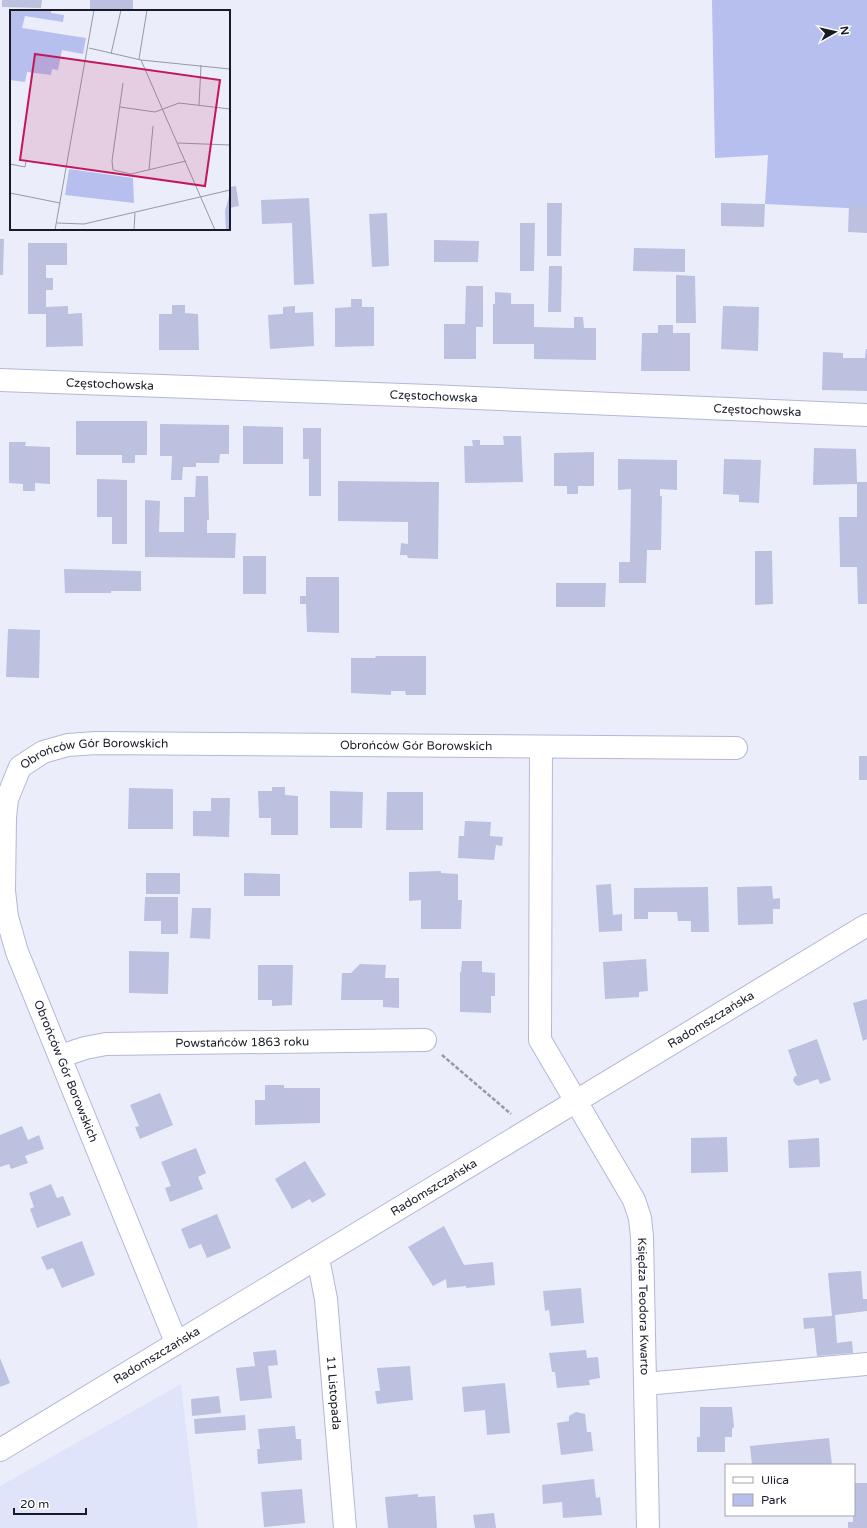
<svg xmlns="http://www.w3.org/2000/svg" width="867" height="1528" viewBox="0 0 867 1528" font-family="'Varela Round',sans-serif">
	<style>
		.built { fill: #dfe4fb }
		.green { fill: #b6bfee }
		.building { fill: #bbc1df }
		.lines { fill: none; stroke-linecap: round; stroke-linejoin: round }
		.minor-casing { stroke: #b2b8d5; stroke-width: 24 }
		.path { stroke: #9698a4; stroke-width: 2.5; stroke-dasharray: 4 2; stroke-linecap: butt }
		.minor { stroke: #fff; stroke-width: 22 }
		.labels { text-anchor: middle; stroke-width: 3; stroke-linejoin: round; paint-order: stroke }
		.street-label { font-size: 12px; fill: #191b26; stroke: #fff }
		.inset-road { fill: none; stroke: #979aa5; stroke-width: 1 }
		.view { fill: #c2185b; fill-opacity: 0.15; stroke: #c2185b; stroke-width: 2 }
		.inset-edge { fill: none; stroke: #191b26; stroke-width: 2 }
	</style>
	<rect width="100%" height="100%" fill="#ebeefa"/>
	<path class="built" d="M181 1384 198 1528H0V1486Z"/>
	<path class="green" d="M712 0H867V209L765 204 768 155 715 158Z"/>
	<path class="building" d="M2 0H42L41 8 2 7Z
		M90 0H133V11H90Z
		M236 186 239 206 229 208V187Z
		M309 198 314 284 294 285 292 223 262 224 261 200Z
		M547 203H562L561 256H547Z
		M721 203 765 204 764 227 721 226Z
		M849 205 867 206V233L848 232Z
		M387 213 389 266 372 267 369 214Z
		M520 223H535L534 271H520Z
		M0 239H4L3 275H0Z
		M434 240 479 241 478 262H434Z
		M28 243H67V265H46V278H53V290H46V307L68 306V314L82 313 83 346 46 347V314H28Z
		M634 248 685 249V272L633 271Z
		M549 266H562L561 312H548Z
		M676 275 695 276 696 323H676Z
		M466 286H483V327H476V359H444V324H465Z
		M495 292 511 293V304H534V327L574 328V317H583L584 328H596V360L534 359V344H493V304H495Z
		M351 299H362V307H374V346L335 347V308L351 307Z
		M172 305H185V313L198 314 199 350H159V314H172Z
		M295 306V313L313 312 314 346 270 349 268 315 283 314V307Z
		M723 306 759 307 758 351 721 349Z
		M658 325H673V333H690V371H641L642 333H658Z
		M866 349H867V391L822 390 823 352 843 353V358H865Z
		M76 421H147V455H135V463H122V455H76Z
		M160 424 229 425V454H220L219 463H196V467H183L182 480H171L172 456H160Z
		M243 426 283 427V464H243Z
		M303 428H321V496H309V459H303Z
		M503 436H521L523 482 465 483 464 446H473L472 440H480V445H504Z
		M9 442H26L25 446 50 447V484L35 483V491H23V484L9 483Z
		M814 448 856 449 857 482H867V604H858L857 567H840L839 517H857V484L813 485Z
		M594 452V486H578V494H567V486H554V453Z
		M618 459 677 460V490L660 489V496H662L661 550H647L646 583H619V562H630L631 489 618 490Z
		M724 459 761 460 759 503 739 502V495L723 494Z
		M196 476H208L209 520H207V533H236L235 558 145 557V500L160 501 159 532H184V497H195Z
		M97 479 127 480V544H112V517H97Z
		M338 481 439 482 438 559 408 558 407 555H400L401 543 408 544V522L338 521Z
		M755 551H772L773 604 755 605Z
		M243 556H266V594H243Z
		M64 569 141 571V591H111V593H65Z
		M306 577H339V633L307 632 306 604H300V596H306Z
		M556 583H606L605 607H556Z
		M8 629 40 630 39 678 6 677Z
		M376 656H426V695H406L405 691H391V695L351 693V658H375Z
		M859 756H867V780H859Z
		M272 787H285V795L298 796V835H271V818H259L258 791H272Z
		M129 788 173 789V829H128Z
		M330 791 363 792 362 828H330Z
		M387 792H423V830H386Z
		M211 798H230L229 837 193 836V811H211Z
		M465 821 491 822 490 836 503 837 502 846 496 845 494 860 458 858 459 836H464Z
		M441 871V873L458 874V900H462L461 929H421V900L409 901V872Z
		M146 873H180V894H146Z
		M244 873 280 874V896H244Z
		M611 884 613 915 622 914V931L599 932 596 885Z
		M772 886 773 899 780 898V909H773V924L738 925 737 887Z
		M708 887 709 932H691V921H678L677 912H648V919H634V888Z
		M145 897H178V934H161V921H144Z
		M192 908H211L210 939 190 938Z
		M129 951 169 952 168 994 129 993Z
		M646 959 648 991 639 992V997L605 999 603 962Z
		M462 961H482V972L495 973V996H491V1013L460 1012V972H461Z
		M360 964 386 965 385 978H399V1008L383 1007V1000H341L342 973H351Z
		M258 965H293L292 1005 272 1006V1000H258Z
		M867 999V1039L863 1041 853 1003Z
		M817 1039 831 1080 820 1084 818 1079 798 1086 795 1084 793 1080 795 1076H797L788 1050Z
		M265 1085H284V1088H320V1123L255 1125V1100H265Z
		M160 1093 173 1125 140 1139 135 1127 139 1126 130 1105Z
		M22 1126 28 1140 39 1135 44 1149 25 1156 28 1163 11 1169 9 1164 0 1167V1135Z
		M727 1137 728 1172 691 1173V1138Z
		M819 1138 820 1167 789 1168 788 1140Z
		M196 1148 206 1173 198 1177 203 1189 170 1202 165 1188 171 1186 161 1162Z
		M305 1161 326 1195 312 1203 310 1199 292 1209 275 1179Z
		M51 1184 57 1198 63 1196 71 1215 37 1228 30 1209 34 1207 29 1193Z
		M217 1214 231 1248 207 1258 201 1244 189 1249 181 1229Z
		M444 1226 464 1265 493 1262 495 1285 466 1288V1286L447 1288 446 1279 433 1286 408 1247Z
		M82 1241 95 1275 62 1288 53 1268 47 1270 41 1257Z
		M861 1271 863 1299H867V1311L835 1315 837 1343 852 1341 853 1353 817 1356 814 1328 804 1329 803 1318 832 1316 828 1273Z
		M581 1288 584 1323 551 1326 549 1310 545 1311 543 1291Z
		M276 1350 278 1365 268 1366 272 1398 240 1401 236 1368 255 1366 253 1352Z
		M586 1350 587 1358 598 1357 600 1378 589 1380 590 1385 557 1388 555 1372H552L549 1353Z
		M0 1358 10 1383 0 1387Z
		M410 1366 413 1400 377 1404 375 1391H380L377 1368Z
		M505 1383 510 1433 487 1435 485 1410 464 1412 462 1387Z
		M219 1396 221 1413 192 1416 191 1399Z
		M700 1407H732L734 1427 732 1429V1437H725V1452H697V1437H700Z
		M576 1412 585 1414 587 1432H591L593 1451 561 1455 557 1423 569 1421V1416Z
		M245 1415 246 1430 195 1434 194 1419Z
		M295 1426 296 1439H301L302 1460 258 1464 257 1449H260L258 1429Z
		M829 1438 832 1465H752L750 1446Z
		M594 1479 596 1498 600 1497 602 1515 563 1518 562 1502 543 1504 542 1485Z
		M854 1483H867V1528H848V1522H853V1515H854Z
		M302 1489 305 1523 264 1527 261 1492Z
		M418 1494V1497L435 1496 437 1528H388L385 1497Z
		M494 1513 496 1528H475L473 1515Z"/>
	<g class="lines">
		<defs>
			<g id="minor">
				<path id="s1" d="M0 380 430 396 867 415"/>
				<path id="s2" d="M541 747 540 1040 634 1200 640 1218 642 1237 648 1528"/>
				<path id="s3" d="M61 1056 85 1048 106 1044 425 1040"/>
				<path id="s4" d="M318 1258 326 1299 345 1528"/>
				<path id="s5" d="M176 1342 17 952 7 917 4 891 5 817 7 799 20 767 43 752 68 745 96 743 736 748"/>
				<path d="M645 1384 867 1364"/>
				<path id="s6" d="M0 1450 867 925"/>
			</g>
		</defs>
		<use href="#minor" class="minor-casing"/>
		<path class="path" d="M442 1055 511 1114"/>
		<use href="#minor" class="minor"/>
	</g>
	<g class="labels">
		<g class="street-label">
			<text dy="4" stroke="none"><textPath href="#s1" startOffset="110">Częstochowska</textPath></text>
			<text dy="4" stroke="none"><textPath href="#s1" startOffset="434">Częstochowska</textPath></text>
			<text dy="4" stroke="none"><textPath href="#s1" startOffset="758">Częstochowska</textPath></text>
			<text dy="4" stroke="none"><textPath href="#s5" startOffset="1012">Obrońców Gór Borowskich</textPath></text>
			<text dy="4" stroke="none"><textPath href="#s5" startOffset="688">Obrońców Gór Borowskich</textPath></text>
			<text dy="4" stroke="none"><textPath href="#s6" startOffset="831">Radomszczańska</textPath></text>
			<text dy="4" stroke="none"><textPath href="#s3" startOffset="183">Powstańców 1863 roku</textPath></text>
			<text transform="translate(66 1071) rotate(68)" y="4">Obrońców Gór Borowskich</text>
			<text dy="4" stroke="none"><textPath href="#s6" startOffset="507">Radomszczańska</textPath></text>
			<text dy="4" stroke="none"><textPath href="#s2" startOffset="586">Księdza Teodora Kwarto</textPath></text>
			<text dy="4" stroke="none"><textPath href="#s6" startOffset="183">Radomszczańska</textPath></text>
			<text dy="4" stroke="none"><textPath href="#s4" startOffset="136">11 Listopada</textPath></text>
		</g>
	</g>
	<g transform="translate(10 10)">
		<rect width="220" height="220" fill="#ebeefa"/>
		<path d="M0 0H41V3L54 5 53 12 15 6 12 18 76 28 73 44 52 40 48 60 42 59 41 65 17 62 15 72 0 70ZM59 159 123 168 124 193 55 185ZM220 183V220H216L215 201Z" fill="#b6bfee"/>
		<path class="inset-road" d="M79 38 131 50 220 59M101 44 111 0M129 49 137 0M131 50 205 220M113 73 102 151 103 160 121 164 176 151M189 95 191 55M110 97 145 102 169 93 220 99M168 133 220 135M0 154 15 157 16 152M139 160 143 116M0 183 50 193M47 213 74 214 220 180M45 220 84 0M124 220 125 203"/>
		<path class="view" d="M25 44 210 70 195 176 10 150Z"/>
		<rect width="220" height="220" class="inset-edge"/>
	</g>
	<rect x="725" y="1464" width="130" height="52" fill="#ffffff" stroke="#a3a4a8"/>
	<rect x="733" y="1477" width="20" height="6" fill="#ffffff" stroke="#a3a4a8"/>
	<text x="761" y="1484" font-size="12" fill="#191b26">Ulica</text>
	<rect x="733" y="1494" width="20" height="12" fill="#b6bfee" stroke="#a3a4a8"/>
	<text x="761" y="1504" font-size="12" fill="#191b26">Park</text>
	<g transform="translate(835 32) rotate(82)" stroke="#ffffff" stroke-width="3" paint-order="stroke">
	<path d="M0-3L7 15L0 10L-7 15Z" fill="#191b26"/>
	<text y="-6" font-size="11" font-weight="bold" text-anchor="middle" fill="#191b26">N</text>
	</g>
	<path d="M14 1508v6h72v-6" fill="none" stroke="#191b26" stroke-width="2"/>
	<text x="20" y="1508" font-size="12" fill="#191b26" stroke="#ffffff" stroke-width="3" paint-order="stroke">20 m</text>
</svg>
